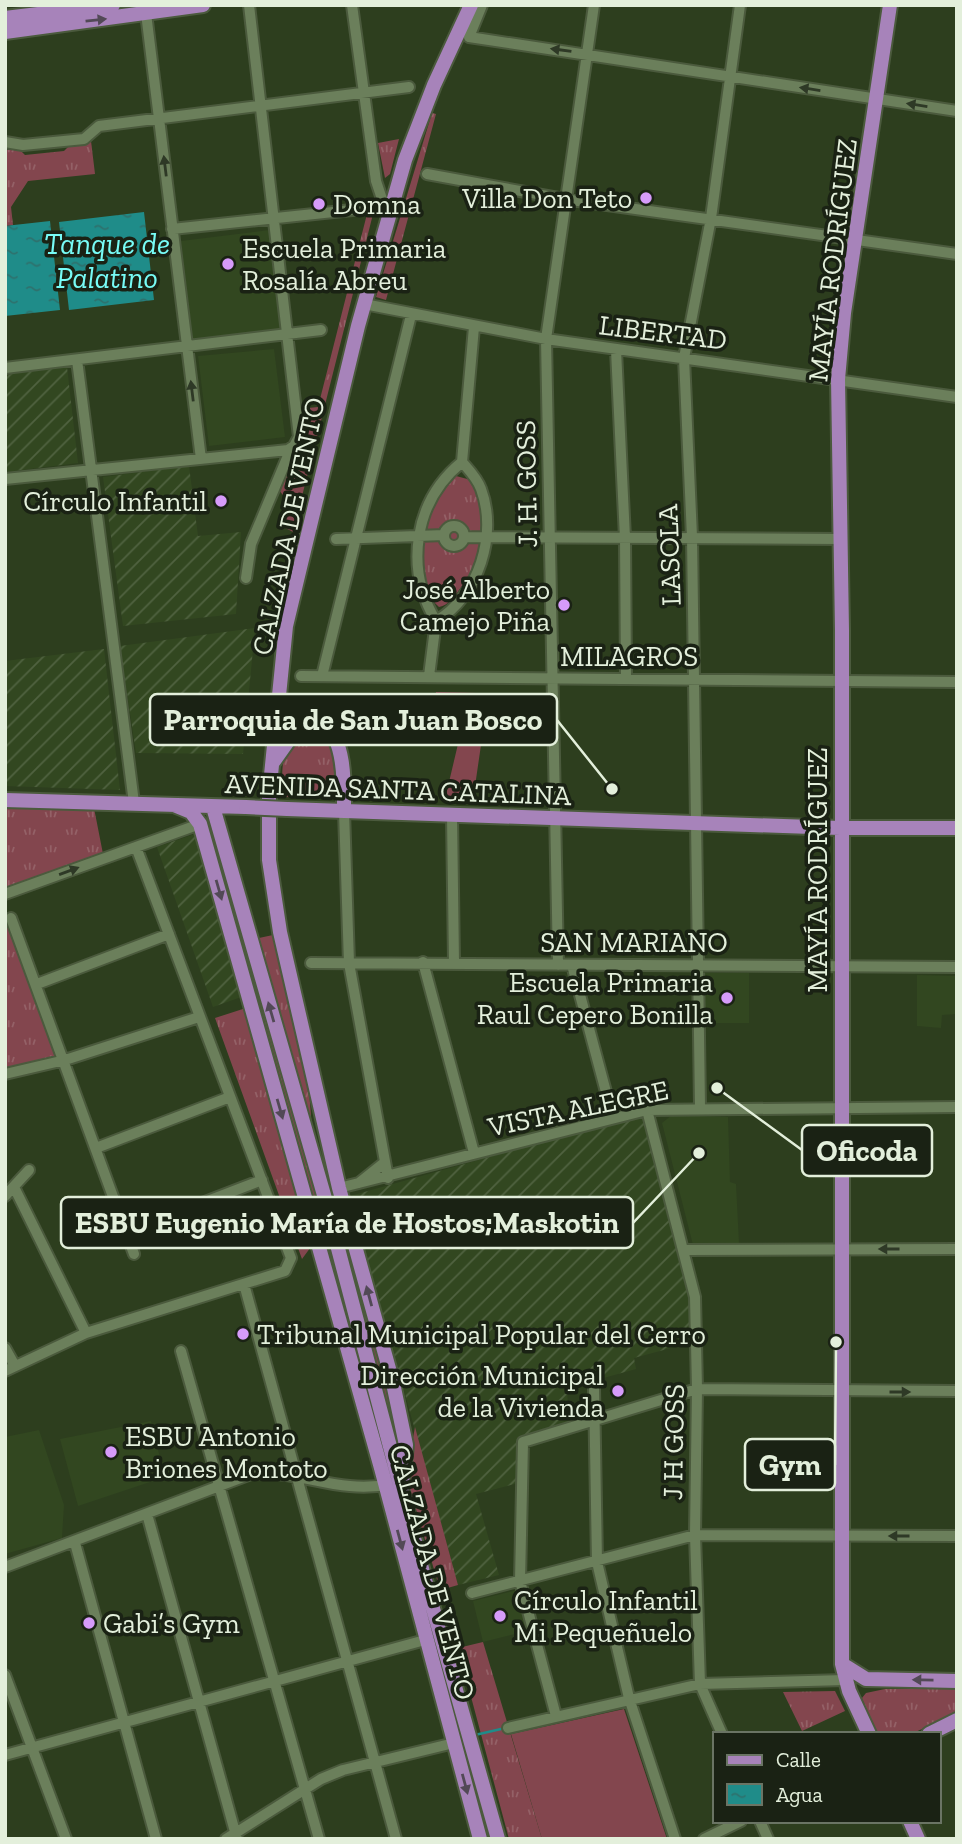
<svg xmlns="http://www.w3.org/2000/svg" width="962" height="1844" viewBox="0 0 962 1844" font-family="'Zilla Slab',serif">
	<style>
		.built { fill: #324720 }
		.industrial { fill: url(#industrial-furrows) }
		.grass { fill: url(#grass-tufts) }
		.garden { fill: #83464e }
		.water { fill: url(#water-ripples) }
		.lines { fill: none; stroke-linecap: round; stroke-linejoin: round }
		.stream { stroke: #1f8c89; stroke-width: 2.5 }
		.minor-casing { stroke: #4b5a3d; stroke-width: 14 }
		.major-casing { stroke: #4b5a3d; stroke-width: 18 }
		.minor { stroke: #6b7f5b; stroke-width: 10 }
		.major { stroke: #a783ba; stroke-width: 14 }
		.major-bridge-casing { stroke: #4b5a3d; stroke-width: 18; stroke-linecap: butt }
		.major-bridge { stroke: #a783ba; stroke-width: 14 }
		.oneway { fill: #524956 }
		.oneway2 { fill: #2e3926 }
		.poi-dot { fill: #d69bfa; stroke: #1a2214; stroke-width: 2.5 }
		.labels { text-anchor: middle; stroke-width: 7; stroke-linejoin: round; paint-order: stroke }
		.poi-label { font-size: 28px; fill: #e3efdb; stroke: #1a2214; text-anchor: start }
		.street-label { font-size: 28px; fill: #e3efdb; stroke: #1a2214 }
		.water-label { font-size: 30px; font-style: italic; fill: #77fbf6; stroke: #1a2214 }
		.leader { fill: none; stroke: #e3efdb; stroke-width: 2.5 }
		.callout-dot { fill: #e3efdb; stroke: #1a2214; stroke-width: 2.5 }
		.callout { fill: #1a2214; stroke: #e3efdb; stroke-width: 2.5 }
		.callout-label { font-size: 30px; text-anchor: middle; font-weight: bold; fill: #e3efdb }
	</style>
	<defs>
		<pattern id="industrial-furrows" width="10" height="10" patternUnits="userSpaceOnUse" patternTransform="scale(1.75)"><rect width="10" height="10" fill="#324720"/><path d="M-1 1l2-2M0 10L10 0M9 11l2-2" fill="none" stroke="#506240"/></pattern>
		<pattern id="grass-tufts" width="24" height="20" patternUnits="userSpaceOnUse" patternTransform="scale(1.75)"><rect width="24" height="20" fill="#83464e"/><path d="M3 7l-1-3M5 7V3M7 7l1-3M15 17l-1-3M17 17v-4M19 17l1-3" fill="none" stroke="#946167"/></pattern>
		<pattern id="water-ripples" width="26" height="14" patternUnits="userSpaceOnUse" patternTransform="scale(1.75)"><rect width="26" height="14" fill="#1f8c89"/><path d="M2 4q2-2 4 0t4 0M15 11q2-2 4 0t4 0" fill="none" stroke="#2e716d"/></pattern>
	</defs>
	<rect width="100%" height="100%" fill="#2d3e1e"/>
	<path class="built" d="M269 230 281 329 193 340 181 241Z
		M274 349 285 437 209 446 198 356Z
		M705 973H749V1023H705Z
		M917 975 957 976V1014L942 1015 941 1028 917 1026Z
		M672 1115 728 1117 730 1182 736 1184 739 1243 693 1245 662 1123Z
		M151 1421 162 1466 151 1471 150 1482 78 1506 60 1439Z
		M39 1430 64 1505 62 1538 5 1554V1437Z
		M517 1590 527 1631 483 1642 473 1601Z"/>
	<path class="industrial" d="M67 367 78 463 5 472V375Z
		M189 466 198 536 241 532 236 614 123 626 103 477Z
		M255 628 243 754 136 753 120 646Z
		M104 649 120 790 5 786V661Z
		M195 834 199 836 244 996 213 1007 157 847Z
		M636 1116 644 1119 692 1297 693 1342 634 1358 636 1369 567 1388 569 1426 523 1442 522 1482 476 1494 499 1575 458 1585 350 1196Z"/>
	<path class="grass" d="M432 113 436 114 386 300 376 297Z
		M399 139 390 174 385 178 378 143Z
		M91 141 95 174 28 181 11 207 13 225 5 226V150L19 149 25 155 64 151 72 143Z
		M367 214H373L293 532 278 524 286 499 279 490 294 454 304 448 299 409 318 407Z
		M456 476 471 480C492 515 483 559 459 590 454 597 449 605 439 607 405 578 426 501 456 476Z
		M315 734C339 740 344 778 335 798L282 797C283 760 277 749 315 734Z
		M5 806 94 808 103 854 5 888Z
		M216 837 319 1198 320 1221 216 847Z
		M5 916 58 1058 5 1069Z
		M273 935 308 1078 312 1128 259 938Z
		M246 1008 313 1244 302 1259 215 1018Z
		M358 1302 366 1307 401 1447 400 1457Z
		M415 1427 458 1585 444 1589 439 1586 406 1476Z
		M483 1642 542 1839H509L458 1648Z
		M885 1689H957V1713L911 1734H875L862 1698 866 1693Z
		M835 1691 845 1711 802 1731 783 1692Z"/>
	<path class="garden" d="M436 692 476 693 468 723 430 720Z
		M458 744 481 745 473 800 445 799Z
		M624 1709 667 1839H542L511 1734Z"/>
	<path class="water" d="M144 212 154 300 69 310 59 222Z
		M50 221 60 310 5 316V226Z"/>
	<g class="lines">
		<path class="stream" d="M475 1735 501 1729"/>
		<defs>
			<path id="minor" d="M145 5 201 459
				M352 5 376 181 382 199 390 206
				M482 5 469 37 957 111
				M5 142 23 145 84 139 99 126 409 87
				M427 174 564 199 957 254
				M172 229 390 206
				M364 304 546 339 957 397
				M616 350 625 538 626 679
				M77 360 134 803
				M5 368 321 330
				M5 479 288 450
				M444 536a10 10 0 1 1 20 0a10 10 0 1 1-20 0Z
				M464 537 841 539
				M336 539 444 535
				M246 578 251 544 287 458 288 450 294 446 299 437 249 5
				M436 621C404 568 414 501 462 462
				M301 676 957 682
				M322 676 411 315
				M429 676 436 621C479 596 498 534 481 489 477 478 469 470 462 462L474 327
				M344 811 349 963 388 1178
				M452 815 454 963
				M5 894 200 824
				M11 918 134 1254
				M423 962 474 1153
				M311 963 957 967
				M558 965 546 339 594 5
				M572 965 613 1118
				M37 984 169 934
				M5 1074 65 1060 199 1017
				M700 1107 692 537 684 358 711 218 740 5
				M647 1110 695 1297 697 1389 695 1535 700 1684 722 1734
				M96 1148 230 1097
				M359 1183 384 1163
				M14 1187 86 1333
				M339 1188 647 1110 957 1107
				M5 1196 29 1170
				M127 1232 262 1180
				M685 1250 957 1249
				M244 1284 396 1839
				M5 1348 15 1366
				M181 1351 319 1839
				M5 1371 86 1333 285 1271 291 1258 136 847
				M594 1387 597 1562 629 1698 675 1839
				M147 1514 237 1839
				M75 1543 156 1839
				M5 1567 251 1474C300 1469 336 1495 392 1484
				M472 1593 695 1535 957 1536
				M5 1675 66 1839
				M556 1716 520 1581 523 1442 697 1389 957 1391
				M508 1728 700 1684 845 1680
				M5 1755 425 1640
				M760 1821 768 1839
				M226 1839 321 1779 343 1770 454 1743
				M704 1839 741 1821"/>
			<path id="major" d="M5 18 113 5
				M5 32 203 5
				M277 706C294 732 302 718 324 727 346 737 344 791 344 811
				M274 761 291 737 313 729
				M5 800 246 807
				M174 805 191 812 200 824 381 1468 480 1839
				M213 807 324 1195 425 1580 498 1839
				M287 809 840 828H957
				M402 1482 406 1445 393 1383 339 1188 280 932 269 860V795L286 626 358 326 405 160 434 85 471 5
				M842 1664 866 1679 957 1681
				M869 1734 849 1691 842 1664V630L838 379 844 313 890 5
				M929 1734 957 1720
				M910 1821 918 1839"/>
		</defs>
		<use href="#minor" class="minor-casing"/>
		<use href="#major" class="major-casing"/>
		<use href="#minor" class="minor"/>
		<use href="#major" class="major"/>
		<defs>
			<path id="major-bridge" d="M246 807 287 809"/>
		</defs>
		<use href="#major-bridge" class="major-bridge-casing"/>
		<use href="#major-bridge" class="major-bridge"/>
	</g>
	<defs><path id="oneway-solid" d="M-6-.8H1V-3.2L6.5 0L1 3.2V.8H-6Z" transform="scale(1.75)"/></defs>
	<g class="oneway">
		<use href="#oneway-solid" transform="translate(96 20) rotate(-6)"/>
		<use href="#oneway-solid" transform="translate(219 890) rotate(74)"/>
		<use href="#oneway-solid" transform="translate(271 1012) rotate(-106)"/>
		<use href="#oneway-solid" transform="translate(280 1109) rotate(74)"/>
		<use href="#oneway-solid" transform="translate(369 1296) rotate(-105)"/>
		<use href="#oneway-solid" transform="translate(400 1540) rotate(75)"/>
		<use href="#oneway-solid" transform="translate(923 1680) rotate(-179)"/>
		<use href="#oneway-solid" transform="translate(465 1784) rotate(75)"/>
	</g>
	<g class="oneway2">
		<use href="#oneway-solid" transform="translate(561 50) rotate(-172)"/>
		<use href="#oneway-solid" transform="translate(810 89) rotate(-171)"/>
		<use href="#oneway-solid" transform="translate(917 105) rotate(-171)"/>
		<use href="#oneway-solid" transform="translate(165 166) rotate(-97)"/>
		<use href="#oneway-solid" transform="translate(192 391) rotate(-97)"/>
		<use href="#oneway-solid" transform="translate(69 871) rotate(-20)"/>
		<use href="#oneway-solid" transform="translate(889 1249) rotate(-180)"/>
		<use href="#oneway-solid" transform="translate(900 1392)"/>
		<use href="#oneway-solid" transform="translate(899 1536) rotate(180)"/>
	</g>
	<g class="poi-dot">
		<circle cx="646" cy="198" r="7"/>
		<circle cx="319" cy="204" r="7"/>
		<circle cx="228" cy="264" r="7"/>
		<circle cx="221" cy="501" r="7"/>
		<circle cx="564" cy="605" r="7"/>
		<circle cx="727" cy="998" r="7"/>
		<circle cx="243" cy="1334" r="7"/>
		<circle cx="618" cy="1391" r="7"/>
		<circle cx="111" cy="1452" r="7"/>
		<circle cx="500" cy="1616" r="7"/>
		<circle cx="89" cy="1623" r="7"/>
	</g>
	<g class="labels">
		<g class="poi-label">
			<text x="632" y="208" text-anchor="end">Villa Don Teto</text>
			<text x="333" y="214">Domna</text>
			<text x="242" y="258">Escuela Primaria<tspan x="242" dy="32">Rosalía Abreu</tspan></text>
			<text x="207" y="511" text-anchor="end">Círculo Infantil</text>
			<text x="550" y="599" text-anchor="end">José Alberto<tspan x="550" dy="32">Camejo Piña</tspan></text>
			<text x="713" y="992" text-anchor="end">Escuela Primaria<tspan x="713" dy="32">Raul Cepero Bonilla</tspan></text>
			<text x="257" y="1344">Tribunal Municipal Popular del Cerro</text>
			<text x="604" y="1385" text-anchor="end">Dirección Municipal<tspan x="604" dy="32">de la Vivienda</tspan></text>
			<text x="125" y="1446">ESBU Antonio<tspan x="125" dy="32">Briones Montoto</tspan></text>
			<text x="514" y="1610">Círculo Infantil<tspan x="514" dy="32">Mi Pequeñuelo</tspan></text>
			<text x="103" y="1633">Gabi’s Gym</text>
		</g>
		<g class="street-label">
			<text transform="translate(832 260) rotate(-83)" y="10">MAYÍA RODRÍGUEZ</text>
			<text transform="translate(663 332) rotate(7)" y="10">LIBERTAD</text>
			<text transform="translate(526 484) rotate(-91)" y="10">J. H. GOSS</text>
			<text transform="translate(288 526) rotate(-78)" y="10">CALZADA DE VENTO</text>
			<text transform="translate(669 555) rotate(-92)" y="10">LASOLA</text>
			<text x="629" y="666">MILAGROS</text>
			<text transform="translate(398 789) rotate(2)" y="10">AVENIDA SANTA CATALINA</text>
			<text transform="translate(817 870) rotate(-90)" y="10">MAYÍA RODRÍGUEZ</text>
			<text x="634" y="952">SAN MARIANO</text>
			<text transform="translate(578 1108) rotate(-12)" y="10">VISTA ALEGRE</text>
			<text transform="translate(673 1442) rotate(-89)" y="10">J H GOSS</text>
			<text transform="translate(433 1572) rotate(75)" y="10">CALZADA DE VENTO</text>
		</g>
		<g class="water-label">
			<text x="107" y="254">Tanque de<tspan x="107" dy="34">Palatino</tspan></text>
		</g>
	</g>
	<path class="leader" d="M612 789L557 720M717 1088L802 1150M699 1153L633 1223M836 1342L835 1465"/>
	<g class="callout-dot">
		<circle cx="612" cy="789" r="7"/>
		<circle cx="717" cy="1088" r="7"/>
		<circle cx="699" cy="1153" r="7"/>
		<circle cx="836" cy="1342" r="7"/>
	</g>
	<g class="callout">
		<rect x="150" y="694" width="407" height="51" rx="7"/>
		<rect x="802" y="1125" width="130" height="51" rx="7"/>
		<rect x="61" y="1197" width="572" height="51" rx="7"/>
		<rect x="745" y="1439" width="90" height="51" rx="7"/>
	</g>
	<g class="callout-label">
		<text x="353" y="730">Parroquia de San Juan Bosco</text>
		<text x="867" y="1161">Oficoda</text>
		<text x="347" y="1233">ESBU Eugenio María de Hostos;Maskotin</text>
		<text x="790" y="1475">Gym</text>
	</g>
	<rect width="962" height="1844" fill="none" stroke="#e3efdb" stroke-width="14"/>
	<rect x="713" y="1732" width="228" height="91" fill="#1a2214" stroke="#6a7464" stroke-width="2"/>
	<rect x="727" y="1755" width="35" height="10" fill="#a783ba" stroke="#6a7464" stroke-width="2"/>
	<text x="776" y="1767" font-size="21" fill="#e3efdb">Calle</text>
	<rect x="727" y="1784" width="35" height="21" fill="url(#water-ripples)" stroke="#6a7464" stroke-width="2"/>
	<text x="776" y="1802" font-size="21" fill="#e3efdb">Agua</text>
</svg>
